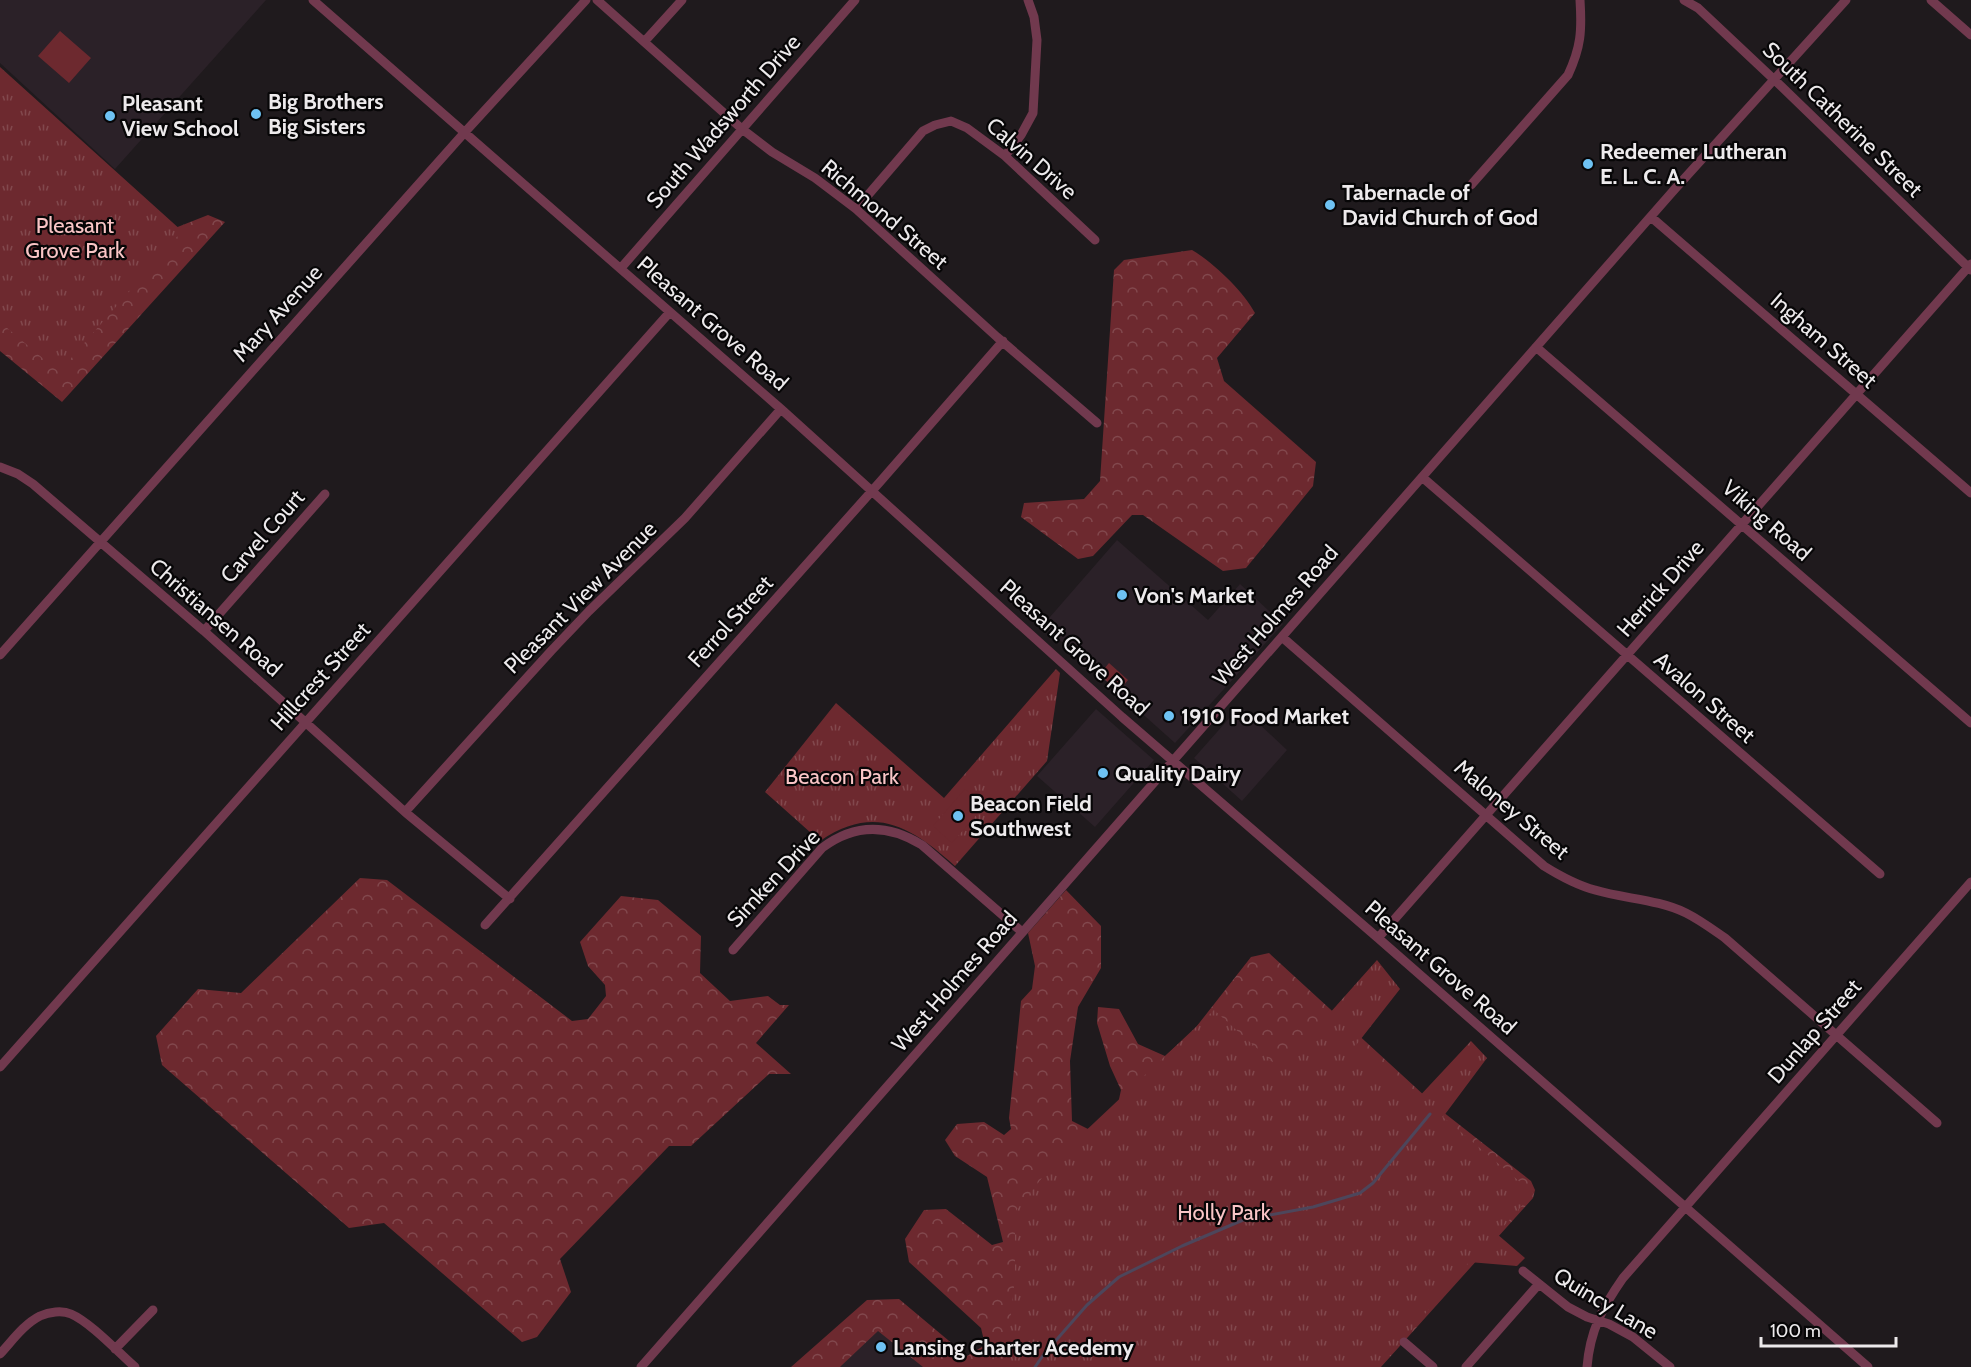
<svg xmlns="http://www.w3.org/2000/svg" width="1971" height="1367" viewBox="0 0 1971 1367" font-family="Cabin,sans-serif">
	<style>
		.built { fill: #2b2128 }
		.forest { fill: url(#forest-crowns) }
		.park { fill: url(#park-tufts) }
		.pitch { fill: #6d292f }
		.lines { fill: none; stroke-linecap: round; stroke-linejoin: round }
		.stream { stroke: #4d465b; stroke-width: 3 }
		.minor { stroke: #71394e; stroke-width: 9 }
		.poi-dot { fill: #6ec2f3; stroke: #070607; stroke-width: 2 }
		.labels { text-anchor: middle; stroke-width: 4.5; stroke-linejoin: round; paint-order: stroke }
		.poi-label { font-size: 22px; font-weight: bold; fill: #edeaec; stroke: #070607; text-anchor: start }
		.street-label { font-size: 22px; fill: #edeaec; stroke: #070607 }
		.park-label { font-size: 22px; fill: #fac5c6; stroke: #070607 }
	</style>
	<defs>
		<pattern id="forest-crowns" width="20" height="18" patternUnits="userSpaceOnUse" patternTransform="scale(1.5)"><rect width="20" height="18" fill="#6d292f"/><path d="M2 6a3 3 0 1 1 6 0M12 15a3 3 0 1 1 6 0" fill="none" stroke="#82484d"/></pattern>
		<pattern id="park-tufts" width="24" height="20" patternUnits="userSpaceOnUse" patternTransform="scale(1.5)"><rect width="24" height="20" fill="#6d292f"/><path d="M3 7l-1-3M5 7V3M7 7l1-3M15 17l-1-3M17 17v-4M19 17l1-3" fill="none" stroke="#82484d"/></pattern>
	</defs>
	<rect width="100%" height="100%" fill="#1f1a1d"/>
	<path class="built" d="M0 0H266L115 169 0 63Z
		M1117 540 1208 620 1240 584 1283 624 1175 743 1043 625Z
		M1240 706 1287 750 1242 801 1194 758Z
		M1096 709 1154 760 1095 827 1037 776Z
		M880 1327 924 1367H840Z"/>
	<path class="forest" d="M0 168 142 241 208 215 225 222 62 402 0 351Z
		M1192 250C1214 263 1243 291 1255 313L1217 358 1224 381 1316 462 1313 486 1246 568 1223 571 1143 515H1132L1093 556 1078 559 1021 517 1024 503 1084 499 1100 481 1114 270 1124 260Z
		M360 878 387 880 572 1021 588 1019 606 996 605 985 588 966 580 942 621 896 658 900 701 936 700 973 730 1001 768 996 780 1005H789L756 1043 791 1074H769L691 1146H669L560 1259 571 1292 537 1337 522 1342 384 1223 349 1228 162 1065 156 1036 198 989 241 993Z
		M1066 890 1101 926V968L1078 1007 1070 1061 1072 1121 1088 1129 1116 1113 1121 1090 1110 1066 1097 1023 1098 1007 1119 1009 1138 1044 1165 1056 1193 1031 1251 957 1269 953 1438 1108 1531 1181 1535 1190 1533 1198 1381 1367H923L878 1331 840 1367H791L867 1300 899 1299 967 1356 985 1345 981 1328 909 1262 905 1239 924 1210 946 1209 992 1245 1003 1242 987 1177 955 1156 945 1140 957 1124 984 1122 1004 1135 1011 1129 1009 1118 1021 1001 1032 989 1035 966 1028 933Z"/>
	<path class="park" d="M0 67 182 231 59 372 0 322Z
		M1109 663 1128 680 1119 691 1099 675Z
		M1056 669 1060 673 1047 761 955 866C912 828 876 803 820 841L765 792 836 703 944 798Z
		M1377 960 1400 989 1353 1049 1415 1101 1471 1041 1487 1058 1443 1117 1533 1193 1497 1234 1525 1258 1517 1266 1469 1262 1380 1367H1005L1015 1278V1212L1061 1154 1214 1010 1280 1069Z"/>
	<path class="pitch" d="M60 31 91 58 69 83 38 56Z
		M965 789 984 806 952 843 933 826Z"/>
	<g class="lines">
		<path class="stream" d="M1035 1367 1044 1354 1087 1305 1119 1277 1182 1246 1243 1220 1313 1207 1360 1193 1373 1183 1430 1114"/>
		<path class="minor" d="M313 0 781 409 1122 717 1378 938 1868 1367
			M597 0 742 129 772 152 815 178 856 209 997 337 1097 423
			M1684 0 1698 8 1782 87 1971 270
			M1931 0 1971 35
			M644 42 682 0
			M1005 156 1021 135 1033 113 1037 40 1034 17 1028 0
			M1471 185 1568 75C1581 47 1582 31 1580 0
			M856 209 923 131 935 125 951 121 967 128 1005 156 1095 240
			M1651 217 1971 493
			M621 268 855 0
			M1536 347 1971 723
			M0 467 18 474 33 484 204 631 405 812 510 899
			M1422 477 1880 874
			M204 631 325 494
			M1282 637 1544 866C1560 876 1576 885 1595 890 1625 899 1657 899 1686 913 1700 920 1712 929 1725 938L1937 1123
			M0 655 465 132 586 0
			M405 812 551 651 589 611 685 518 781 409
			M485 925 879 483 1003 341
			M1378 938 1971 264
			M733 950 822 848C855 823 888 824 922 845L1022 932
			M0 1067 670 312
			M1523 1271 1568 1307 1587 1317 1609 1324 1633 1337 1670 1367
			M1404 1342 1433 1367
			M115 1349 153 1310
			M0 1354C12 1341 24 1324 40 1316 49 1312 62 1310 71 1314 90 1322 119 1353 135 1367
			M641 1367 1674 190 1846 0
			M1466 1367 1538 1285
			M1587 1367C1590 1331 1602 1308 1623 1278L1971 882"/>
	</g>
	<g class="poi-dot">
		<circle cx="256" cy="114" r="6"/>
		<circle cx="110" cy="116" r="6"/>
		<circle cx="1588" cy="164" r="6"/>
		<circle cx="1330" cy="205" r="6"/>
		<circle cx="1122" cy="595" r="6"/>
		<circle cx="1169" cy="716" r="6"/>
		<circle cx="1103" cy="773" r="6"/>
		<circle cx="958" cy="816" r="6"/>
		<circle cx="881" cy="1347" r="6"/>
	</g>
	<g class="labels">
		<g class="poi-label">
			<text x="268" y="109">Big Brothers<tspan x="268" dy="25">Big Sisters</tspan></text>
			<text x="122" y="111">Pleasant<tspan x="122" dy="25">View School</tspan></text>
			<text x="1600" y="159">Redeemer Lutheran<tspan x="1600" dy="25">E. L. C. A.</tspan></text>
			<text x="1342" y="200">Tabernacle of<tspan x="1342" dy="25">David Church of God</tspan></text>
			<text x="1134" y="603">Von's Market</text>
			<text x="1181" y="724">1910 Food Market</text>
			<text x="1115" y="781">Quality Dairy</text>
			<text x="970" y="811">Beacon Field<tspan x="970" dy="25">Southwest</tspan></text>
			<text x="893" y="1355">Lansing Charter Acedemy</text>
		</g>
		<g class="street-label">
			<text transform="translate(1843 119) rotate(44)" y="8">South Catherine Street</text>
			<text transform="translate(723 121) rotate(-49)" y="8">South Wadsworth Drive</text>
			<text transform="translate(1032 158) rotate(41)" y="8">Calvin Drive</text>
			<text transform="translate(885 214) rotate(40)" y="8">Richmond Street</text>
			<text transform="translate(277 313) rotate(-48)" y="8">Mary Avenue</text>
			<text transform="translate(713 323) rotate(41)" y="8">Pleasant Grove Road</text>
			<text transform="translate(1824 340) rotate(41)" y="8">Ingham Street</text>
			<text transform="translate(1767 520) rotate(41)" y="8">Viking Road</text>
			<text transform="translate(262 536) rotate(-49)" y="8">Carvel Court</text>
			<text transform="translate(1660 588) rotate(-49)" y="8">Herrick Drive</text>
			<text transform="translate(580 597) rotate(-45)" y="8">Pleasant View Avenue</text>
			<text transform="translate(1275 615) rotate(-49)" y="8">West Holmes Road</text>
			<text transform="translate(216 617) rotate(41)" y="8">Christiansen Road</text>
			<text transform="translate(730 621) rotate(-48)" y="8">Ferrol Street</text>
			<text transform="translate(1075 647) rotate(42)" y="8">Pleasant Grove Road</text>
			<text transform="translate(320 676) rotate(-48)" y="8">Hillcrest Street</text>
			<text transform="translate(1705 697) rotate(41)" y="8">Avalon Street</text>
			<text transform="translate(1512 809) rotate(40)" y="8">Maloney Street</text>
			<text transform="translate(773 878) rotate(-47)" y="8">Simken Drive</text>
			<text transform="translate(1441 967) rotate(41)" y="8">Pleasant Grove Road</text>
			<text transform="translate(954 981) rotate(-49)" y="8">West Holmes Road</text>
			<text transform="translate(1814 1031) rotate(-49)" y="8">Dunlap Street</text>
			<text transform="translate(1606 1303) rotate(31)" y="8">Quincy Lane</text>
		</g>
		<g class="park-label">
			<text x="75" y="233">Pleasant<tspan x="75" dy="25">Grove Park</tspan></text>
			<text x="842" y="784">Beacon Park</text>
			<text x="1224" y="1220">Holly Park</text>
		</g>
	</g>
	<path d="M1761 1337v9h135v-9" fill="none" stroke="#edeaec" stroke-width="3"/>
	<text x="1770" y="1337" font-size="18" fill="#edeaec" stroke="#070607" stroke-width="4.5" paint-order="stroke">100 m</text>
</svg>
